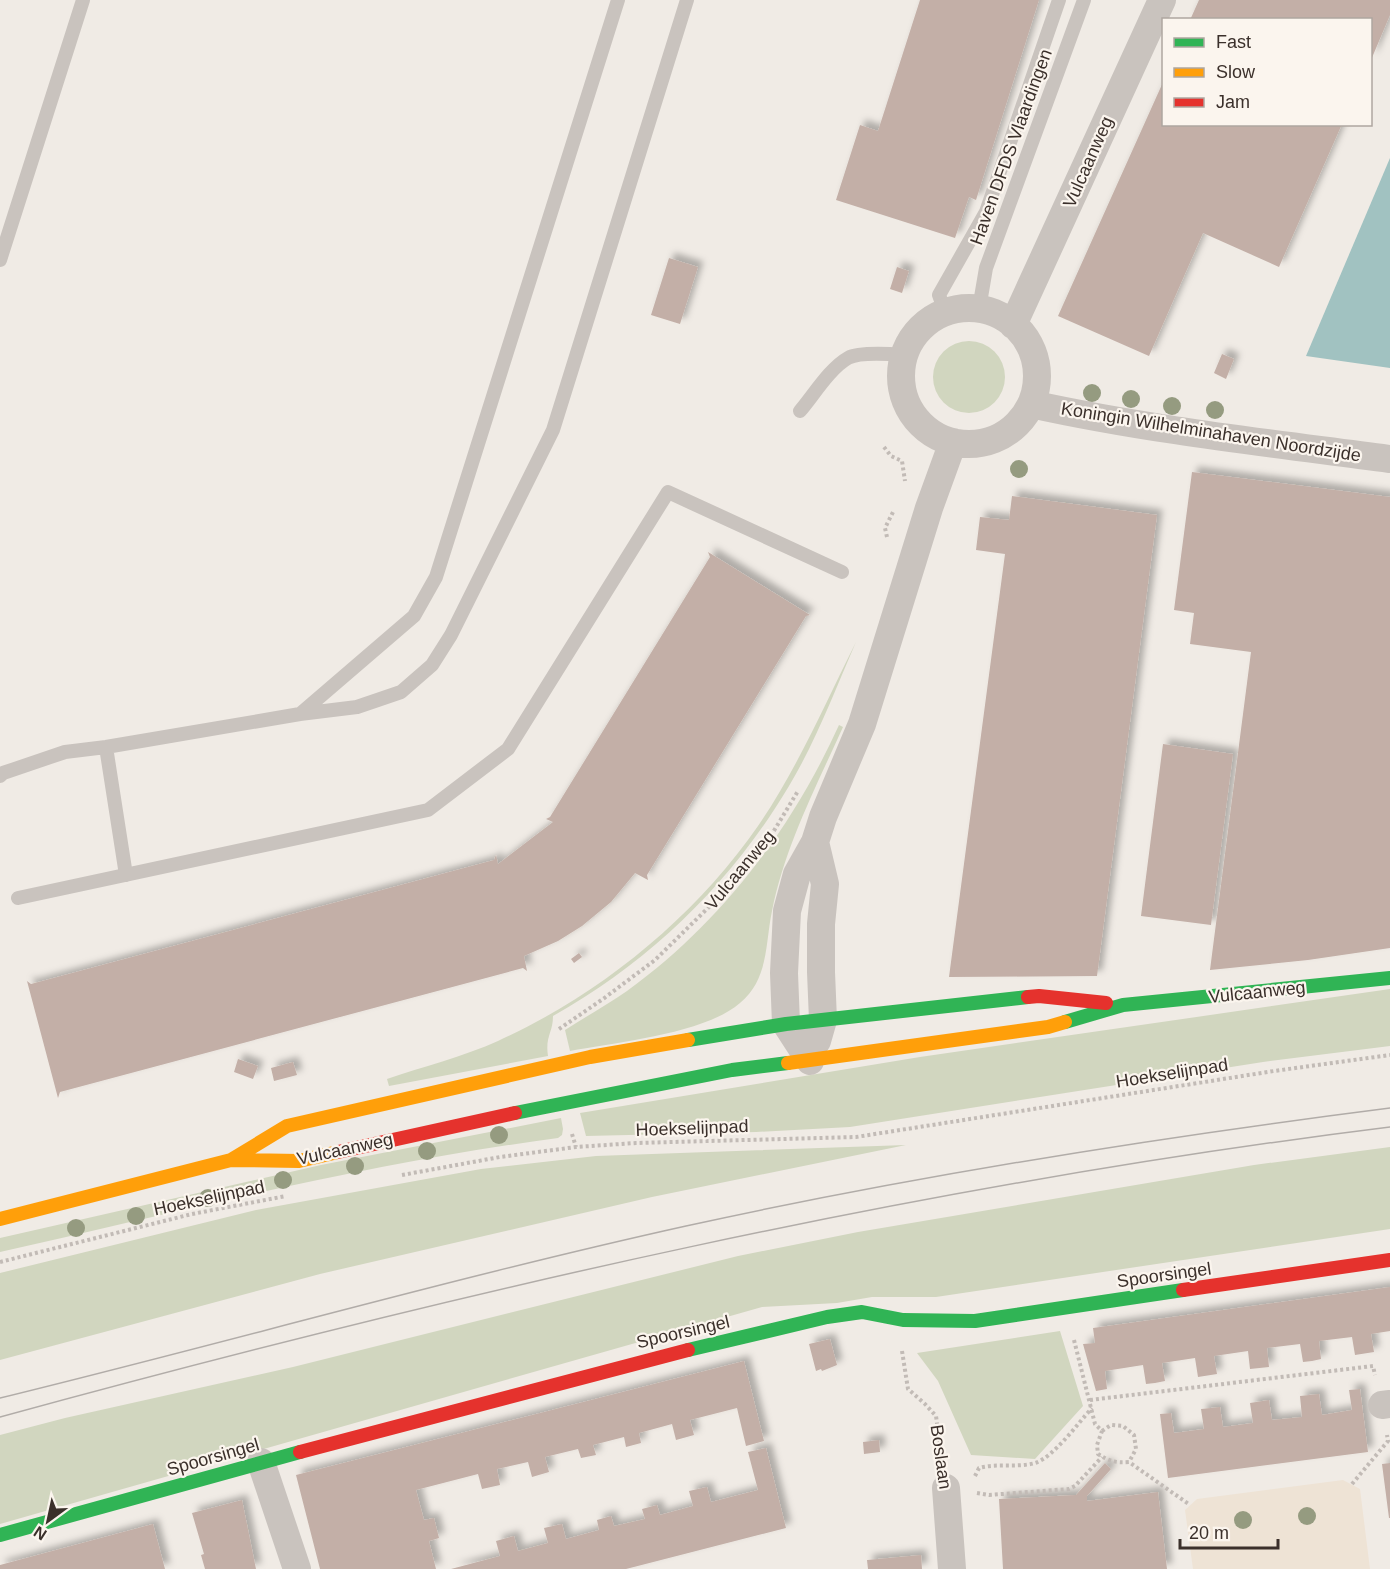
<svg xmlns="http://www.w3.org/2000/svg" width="1390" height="1569" viewBox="0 0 1390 1569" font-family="Helvetica,sans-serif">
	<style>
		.green { fill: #d1d6bf }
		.plaza { fill: #eee3d5 }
		.water { fill: #a1c2c1 }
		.building { fill: #c3afa7; filter: url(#shadow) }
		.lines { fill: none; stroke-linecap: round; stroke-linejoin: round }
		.path { stroke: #c2bbb6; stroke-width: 4; stroke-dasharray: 3 3; stroke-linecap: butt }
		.lane { stroke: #c9c3be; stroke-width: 14 }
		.street { stroke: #c9c3be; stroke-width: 28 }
		.fast { stroke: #30b455; stroke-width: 14 }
		.slow { stroke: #ff9f0a; stroke-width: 14 }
		.jam { stroke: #e5322d; stroke-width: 14 }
		.tram { stroke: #b1aca8; stroke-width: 1.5 }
		.tree { fill: #959b80 }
		.labels { text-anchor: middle; stroke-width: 4.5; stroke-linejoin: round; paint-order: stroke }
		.street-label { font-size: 18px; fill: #3b302b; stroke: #fbf5ee }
	</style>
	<defs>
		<filter id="shadow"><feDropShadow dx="5.5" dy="-5.5" stdDeviation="3" flood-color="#0004"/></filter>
	</defs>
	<rect width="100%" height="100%" fill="#f0ebe5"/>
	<path class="green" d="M933 377a36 36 0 1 1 72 0a36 36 0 1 1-72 0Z
		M856 642C835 690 816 741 789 786 732 882 650 962 553 1016 553 1033 545 1036 548 1056L389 1086 387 1079C422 1067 465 1056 498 1041 601 994 694 918 758 826 796 771 826 702 856 642Z
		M839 725 843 727C816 787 785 846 772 911 765 944 769 979 740 1003 704 1034 617 1042 570 1051L565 1030C585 1017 607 1005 627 991 720 924 792 829 839 725Z
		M1390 989V1046L1263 1062 850 1127 756 1132 586 1136 580 1113 920 1057Z
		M561 1118 563 1129 562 1135 558 1138C370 1163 185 1210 0 1252V1238L321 1165Z
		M906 1145 652 1197 320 1274 0 1360V1273L256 1210 481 1169 596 1156Z
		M1390 1147V1229L936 1297H872L837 1303 762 1307 0 1524V1435L65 1418 293 1367 738 1256 858 1232 1254 1165Z
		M1060 1331 1083 1406 1035 1459 971 1455 938 1381 917 1353Z"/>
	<path class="plaza" d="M1343 1480 1360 1489 1370 1569H1193L1185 1510 1197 1499Z"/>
	<path class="water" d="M1390 158V368L1306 356Z"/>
	<path class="building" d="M920 0H1039L976 200 969 197 955 238 836 200 860 125 878 131Z
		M1199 0H1390V15L1371 60V20H1190Z
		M1164 80V124H1342L1279 267 1203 233 1149 356 1058 316Z
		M669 258 698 267 680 324 651 315Z
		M897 267 909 271 902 293 890 289Z
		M1222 354 1234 359 1226 379 1214 373Z
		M1192 472 1390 497V948L1308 960 1210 970 1251 652 1190 644 1194 613 1174 610Z
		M1012 496 1157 515 1097 976 949 977 1005 554 976 550 980 517 1009 520Z
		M708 552 810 615 806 616 647 875 648 880 635 873 611 902 582 926 558 941 524 956 527 971 523 968 60 1092 58 1098 27 981 31 984 494 860 496 855 498 864 553 822 546 819 550 817 710 557Z
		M1163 744 1233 754 1211 925 1141 916Z
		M579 953 582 957 574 963 571 959Z
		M238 1059 258 1066 253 1079 234 1072Z
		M293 1062 297 1075 274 1081 271 1068Z
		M1390 1287V1331L1371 1334 1374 1352 1355 1355 1352 1337 1319 1341 1321 1359 1312 1361 1303 1362 1300 1344 1267 1348 1269 1367 1250 1369 1248 1351 1214 1356 1217 1374 1198 1377 1195 1358 1162 1363 1165 1381 1155 1383 1146 1384 1143 1365 1105 1371 1107 1389 1096 1391 1083 1344 1095 1343 1093 1328Z
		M830 1339 837 1365 822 1371 821 1369 816 1371 809 1344Z
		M744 1361 764 1441 746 1446 737 1408 690 1420 694 1435 676 1440 672 1424 639 1433 641 1443 626 1447 624 1437 593 1445 596 1455 581 1458 578 1449 545 1457 549 1472 532 1477 528 1462 497 1469 500 1485 482 1489 478 1474 416 1490 424 1520 434 1518 439 1538 429 1541 436 1569H320L296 1475Z
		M1360 1389 1368 1452 1168 1478 1160 1414 1171 1413 1174 1433 1204 1429 1201 1409 1211 1408 1220 1407 1223 1427 1253 1423 1250 1403 1269 1400 1272 1420 1302 1417 1300 1396 1319 1394 1322 1415 1352 1410 1349 1390Z
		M879 1440 880 1452 864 1454 863 1442Z
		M766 1448 786 1528 626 1569H451L500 1556 496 1541 514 1536 518 1551 548 1543 544 1528 562 1524 566 1539 599 1530 597 1520 611 1516 614 1526 645 1519 642 1509 657 1505 660 1515 693 1506 689 1491 707 1487 711 1502 758 1490 748 1452Z
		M1105 1463 1111 1469 1087 1496V1501L1158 1492 1167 1569H1003L999 1499 1076 1495Z
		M1390 1463V1518H1389L1382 1464Z
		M242 1500 256 1569H205L201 1555 204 1554 192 1513Z
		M153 1524 165 1569H0V1565Z
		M921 1555 922 1569H868L867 1560Z"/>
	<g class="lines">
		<path class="path" d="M884 447 891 456 902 461 905 481
			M887 537 885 528 894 510
			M559 1029 603 999 655 960 711 905 772 834 798 791
			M572 1134 576 1147
			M402 1175 500 1157 576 1147 636 1143 856 1137 1274 1071 1390 1055
			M0 1262 192 1214 286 1196
			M1074 1340 1095 1424 1102 1431 1097 1445 1098 1454C1109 1461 1115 1463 1129 1462L1190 1505
			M902 1351 908 1389 925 1404 936 1416 942 1460
			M1090 1400 1373 1366 1375 1375
			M1102 1431 1111 1425 1123 1426 1134 1435 1136 1449 1129 1462
			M975 1476 979 1468C997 1463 1017 1468 1035 1463 1054 1457 1078 1423 1092 1408
			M1352 1484 1388 1441 1387 1435
			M977 1493 989 1495 1069 1489 1075 1486 1102 1457"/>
		<path class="lane" d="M0 260 83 0
			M979 309 986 268 1084 0
			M945 312 939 295 986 212 1059 0
			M800 411C813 396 830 368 848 358 859 352 891 354 904 355
			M300 714 414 616 436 577 618 0
			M106 747 126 875
			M0 776 3 773 65 752 106 747 300 714 357 707 401 692 432 665 451 635 553 430 687 0
			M18 898 428 810 508 749 668 492 842 572"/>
		<path class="street" d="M901 376a68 68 0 1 1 136 0a68 68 0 1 1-136 0Z
			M1013 325 1162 0
			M1031 404C1149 430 1270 443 1390 459
			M815 842 825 884 821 924V972L823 1020 817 1041
			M810 1061 786 1024 784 973 787 911 797 874 815 842 823 817 862 724 929 508 953 442
			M1382 1405 1390 1404
			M261 1462 297 1569
			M946 1488 952 1569"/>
		<path class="fast" d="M1065 1022 1123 1005 1390 978
			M688 1040 786 1024 1028 997
			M515 1113 732 1070 788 1063
			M688 1350 827 1317 862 1312 903 1320 975 1321 1183 1290
			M0 1535 300 1452"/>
		<path class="slow" d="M788 1063 1048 1027 1065 1022
			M231 1160 287 1126 590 1057 688 1040
			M0 1219 231 1160 299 1161 338 1152"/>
		<path class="jam" d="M1028 997 1039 996 1106 1003
			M338 1152 515 1113
			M1183 1290 1390 1260
			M300 1452 688 1350"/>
		<path class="tram" d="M0 1398C229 1342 456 1277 686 1226 918 1175 1154 1138 1390 1108
			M0 1417C457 1292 920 1185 1390 1127"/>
	</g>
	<g class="tree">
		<circle cx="1092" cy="393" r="9"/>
		<circle cx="1131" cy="399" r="9"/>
		<circle cx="1172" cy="406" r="9"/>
		<circle cx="1215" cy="410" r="9"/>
		<circle cx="1019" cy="469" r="9"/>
		<circle cx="499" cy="1135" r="9"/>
		<circle cx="427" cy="1151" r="9"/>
		<circle cx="355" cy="1166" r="9"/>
		<circle cx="283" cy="1180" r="9"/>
		<circle cx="208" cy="1198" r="9"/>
		<circle cx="136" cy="1216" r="9"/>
		<circle cx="76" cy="1228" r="9"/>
		<circle cx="1307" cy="1516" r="9"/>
		<circle cx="1243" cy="1520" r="9"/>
	</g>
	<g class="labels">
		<g class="street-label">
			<text transform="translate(1011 147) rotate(-70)" y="6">Haven DFDS Vlaardingen</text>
			<text transform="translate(1088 162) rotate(-66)" y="6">Vulcaanweg</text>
			<text transform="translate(1211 432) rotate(9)" y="6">Koningin Wilhelminahaven Noordzijde</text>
			<text transform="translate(740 870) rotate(-50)" y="6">Vulcaanweg</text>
			<text transform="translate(1257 992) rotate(-6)" y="6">Vulcaanweg</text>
			<text transform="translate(1172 1073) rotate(-9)" y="6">Hoekselijnpad</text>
			<text transform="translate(692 1128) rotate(-2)" y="6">Hoekselijnpad</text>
			<text transform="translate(345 1149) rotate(-12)" y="6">Vulcaanweg</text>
			<text transform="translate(209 1198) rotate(-12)" y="6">Hoekselijnpad</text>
			<text transform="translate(1164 1275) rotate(-8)" y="6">Spoorsingel</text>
			<text transform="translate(683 1332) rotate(-13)" y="6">Spoorsingel</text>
			<text transform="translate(213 1457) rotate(-16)" y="6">Spoorsingel</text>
			<text transform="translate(941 1457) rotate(82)" y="6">Boslaan</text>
		</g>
	</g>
	<rect x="1162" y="18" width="210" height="108" fill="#fbf5ee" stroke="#aea6a0" stroke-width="1.5"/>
	<rect x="1174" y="38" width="30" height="9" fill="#30b455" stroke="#aea6a0" stroke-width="1.5"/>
	<text x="1216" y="48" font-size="18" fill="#3b302b">Fast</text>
	<rect x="1174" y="68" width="30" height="9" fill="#ff9f0a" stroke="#aea6a0" stroke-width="1.5"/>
	<text x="1216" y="78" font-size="18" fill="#3b302b">Slow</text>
	<rect x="1174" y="98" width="30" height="9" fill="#e5322d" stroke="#aea6a0" stroke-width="1.5"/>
	<text x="1216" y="108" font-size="18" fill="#3b302b">Jam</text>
	<g transform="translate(48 1521) rotate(213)" stroke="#fbf5ee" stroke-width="4.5" paint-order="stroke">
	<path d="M0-4.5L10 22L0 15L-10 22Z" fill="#3b302b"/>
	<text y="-9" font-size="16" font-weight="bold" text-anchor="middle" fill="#3b302b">N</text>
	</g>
	<path d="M1180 1539v9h98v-9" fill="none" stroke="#3b302b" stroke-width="3"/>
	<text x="1189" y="1539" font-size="18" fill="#3b302b" stroke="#fbf5ee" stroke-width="4.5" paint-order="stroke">20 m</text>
</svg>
